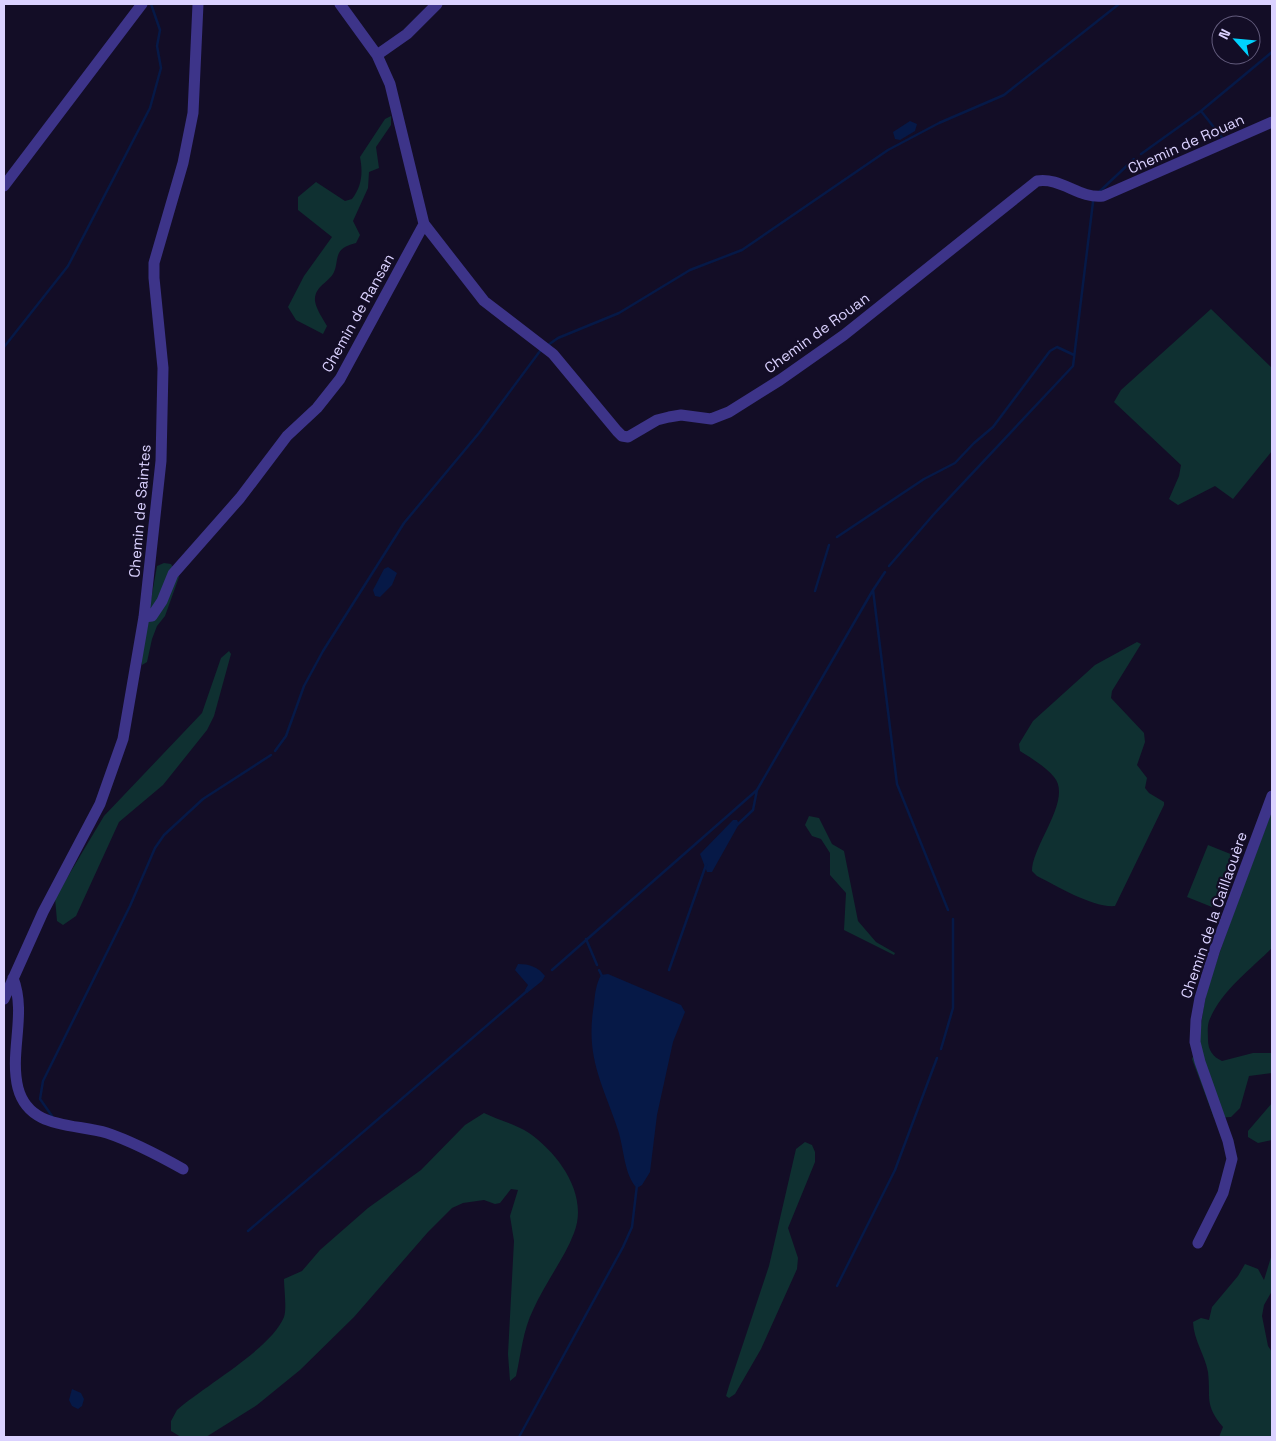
<svg xmlns="http://www.w3.org/2000/svg" width="1276" height="1441" viewBox="0 0 1276 1441" font-family="'Space Grotesk',sans-serif">
	<style>
		.green { fill: #0f3031 }
		.water { fill: #061947 }
		.lines { fill: none; stroke-linecap: round; stroke-linejoin: round }
		.stream { stroke: #061947; stroke-width: 2.5 }
		.minor { stroke: #3d3489; stroke-width: 11 }
		.labels { text-anchor: middle; stroke-width: 4.5; stroke-linejoin: round; paint-order: stroke }
		.street-label { font-size: 15px; fill: #dbd2ff; stroke: #130d26 }
	</style>
	<rect width="100%" height="100%" fill="#130d26"/>
	<path class="green" d="M391 116V125L376 147 379 168 369 172 368 188 353 221 360 235 356 243C349 245 342 247 339 253 336 259 337 266 334 272 329 283 314 286 315 301 316 309 323 319 327 326L323 334 296 320 288 307 304 276 332 237 298 210V197L316 182 345 201 352 199C362 186 363 173 360 157L385 119Z
		M1211 309 1272 368V451L1233 499 1215 486 1178 505 1169 499 1179 476 1181 465 1114 402 1121 390Z
		M164 563 171 564 179 577 165 616 157 626 152 639 147 662 142 665 141 656 157 566Z
		M1137 642 1141 644 1112 691 1111 698 1144 733 1145 742 1137 765 1147 778 1145 788 1149 793 1164 802V805L1115 906C1093 908 1057 886 1037 876L1032 871C1032 845 1073 799 1054 777 1046 767 1031 758 1020 751L1019 744 1033 721 1095 665Z
		M229 651 231 654 214 716 207 730 163 785 119 822 76 916 63 925 57 921 55 898 104 816 202 713 221 658Z
		M1272 811V948C1251 969 1220 992 1209 1021 1207 1027 1208 1034 1208 1040 1208 1050 1213 1057 1222 1061L1253 1053H1272V1073L1249 1076 1240 1108 1231 1117 1214 1118 1192 1059C1202 1036 1201 1012 1208 988 1227 928 1250 870 1272 811Z
		M809 816 819 818 832 844 844 851 858 921 876 942 895 953 894 955 844 930 846 893 830 875V853L821 839 812 836 805 825Z
		M1208 845 1233 855 1212 907 1187 897Z
		M1272 1103V1140L1258 1143 1248 1137V1131Z
		M484 1113C498 1120 516 1124 529 1133 559 1154 589 1195 574 1233 564 1259 545 1283 533 1310 523 1330 521 1354 516 1376L510 1381 508 1354 514 1241 510 1216 518 1190 511 1189 500 1203 495 1204 484 1200 463 1203 452 1208 428 1232 354 1317 300 1370 257 1405 206 1437H181L171 1431V1421L177 1410C204 1386 271 1349 284 1317 287 1309 284 1288 284 1279L302 1271 320 1250 368 1208 421 1170 465 1125Z
		M805 1142 812 1145 815 1152V1162L788 1228 798 1258 797 1269 761 1349 735 1394 729 1398 726 1396 729 1386 769 1266 796 1149Z
		M1272 1254V1291L1264 1305 1262 1316 1268 1346 1272 1352V1437H1219L1223 1427C1204 1404 1211 1399 1208 1372 1205 1355 1194 1341 1193 1322L1201 1318 1209 1320 1212 1307 1238 1276 1245 1264 1258 1269 1264 1280Z"/>
	<path class="water" d="M910 121 917 124 915 131 900 140 895 139 893 132Z
		M388 567 397 573 392 585 380 597 375 596 373 590 384 569Z
		M733 820H737L739 824 712 872H707L700 854Z
		M518 964C530 964 538 967 545 976L542 981 527 993 525 990 528 985 515 970Z
		M608 974 681 1005 685 1012 673 1042 657 1115 650 1172 642 1185 637 1188C624 1175 624 1148 618 1130 602 1082 585 1057 594 1004 595 994 596 984 601 975Z
		M72 1389 81 1393 84 1399 82 1406 78 1409 72 1406 69 1400Z"/>
	<g class="lines">
		<path class="stream" d="M1201 111 1224 140
			M1141 154 1201 111 1272 52
			M1099 192 1134 159
			M548 345 558 338 619 313 690 270 742 250 888 150 939 123 1004 95 1119 4
			M4 347 68 266 150 108 161 68 157 46 160 30 151 4
			M837 537 924 479 955 463 974 443 993 427 1050 351 1057 347 1074 355
			M889 566 934 514 1073 366 1093 202
			M885 572 873 590 897 784 948 910
			M815 591 829 545
			M275 751 286 736 304 686 323 651 404 523 479 433 540 351
			M737 825 753 810 757 790
			M586 939 597 965
			M552 970 757 790 873 590
			M599 970 602 976
			M669 970 706 865
			M941 1049 953 1008V919
			M52 1116 40 1099 43 1081 130 906 155 848 164 835 203 799 271 755
			M248 1231 527 991
			M837 1286 895 1170 937 1058
			M519 1437 623 1247 632 1227 637 1185"/>
		<path class="minor" d="M377 55 407 34 437 4
			M4 186 142 4
			M424 224 484 301 553 354 617 431 622 436 628 437 657 420 669 417 681 415 711 419 729 412 780 380 844 335 1037 181C1061 177 1079 199 1103 196L1272 122
			M144 617 152 616 162 601 173 574 240 498 287 436 317 408 340 379 424 224 390 84 377 55 340 4
			M13 978C27 1014 9 1052 18 1088 29 1130 75 1123 107 1133 134 1142 158 1155 183 1169
			M4 999 43 912 100 804 123 739 144 617 161 461 163 368 154 278V263L183 163 193 113 198 4
			M1198 1243 1223 1193 1232 1159 1228 1141 1200 1062 1195 1042 1196 1020 1200 998 1215 949 1272 796"/>
	</g>
	<g class="labels">
		<g class="street-label">
			<text transform="translate(1186 144) rotate(-24)" y="5">Chemin de Rouan</text>
			<text transform="translate(358 313) rotate(-61)" y="5">Chemin de Ransan</text>
			<text transform="translate(817 333) rotate(-36)" y="5">Chemin de Rouan</text>
			<text transform="translate(140 511) rotate(-85)" y="5">Chemin de Saintes</text>
			<text transform="translate(1214 915) rotate(-71)" y="5">Chemin de la Caillaouère</text>
		</g>
	</g>
	<rect width="1276" height="1441" fill="none" stroke="#dbd2ff" stroke-width="10"/>
	<g transform="translate(1236 40) rotate(297)"><circle r="24" fill="#130d26" stroke="#635c7d"/>
	<path d="M0-4L9 19L0 12L-9 19Z" fill="#00d2fd"/>
	<text y="-8" font-size="14" font-weight="bold" text-anchor="middle" fill="#dbd2ff">N</text>
	</g>
</svg>
